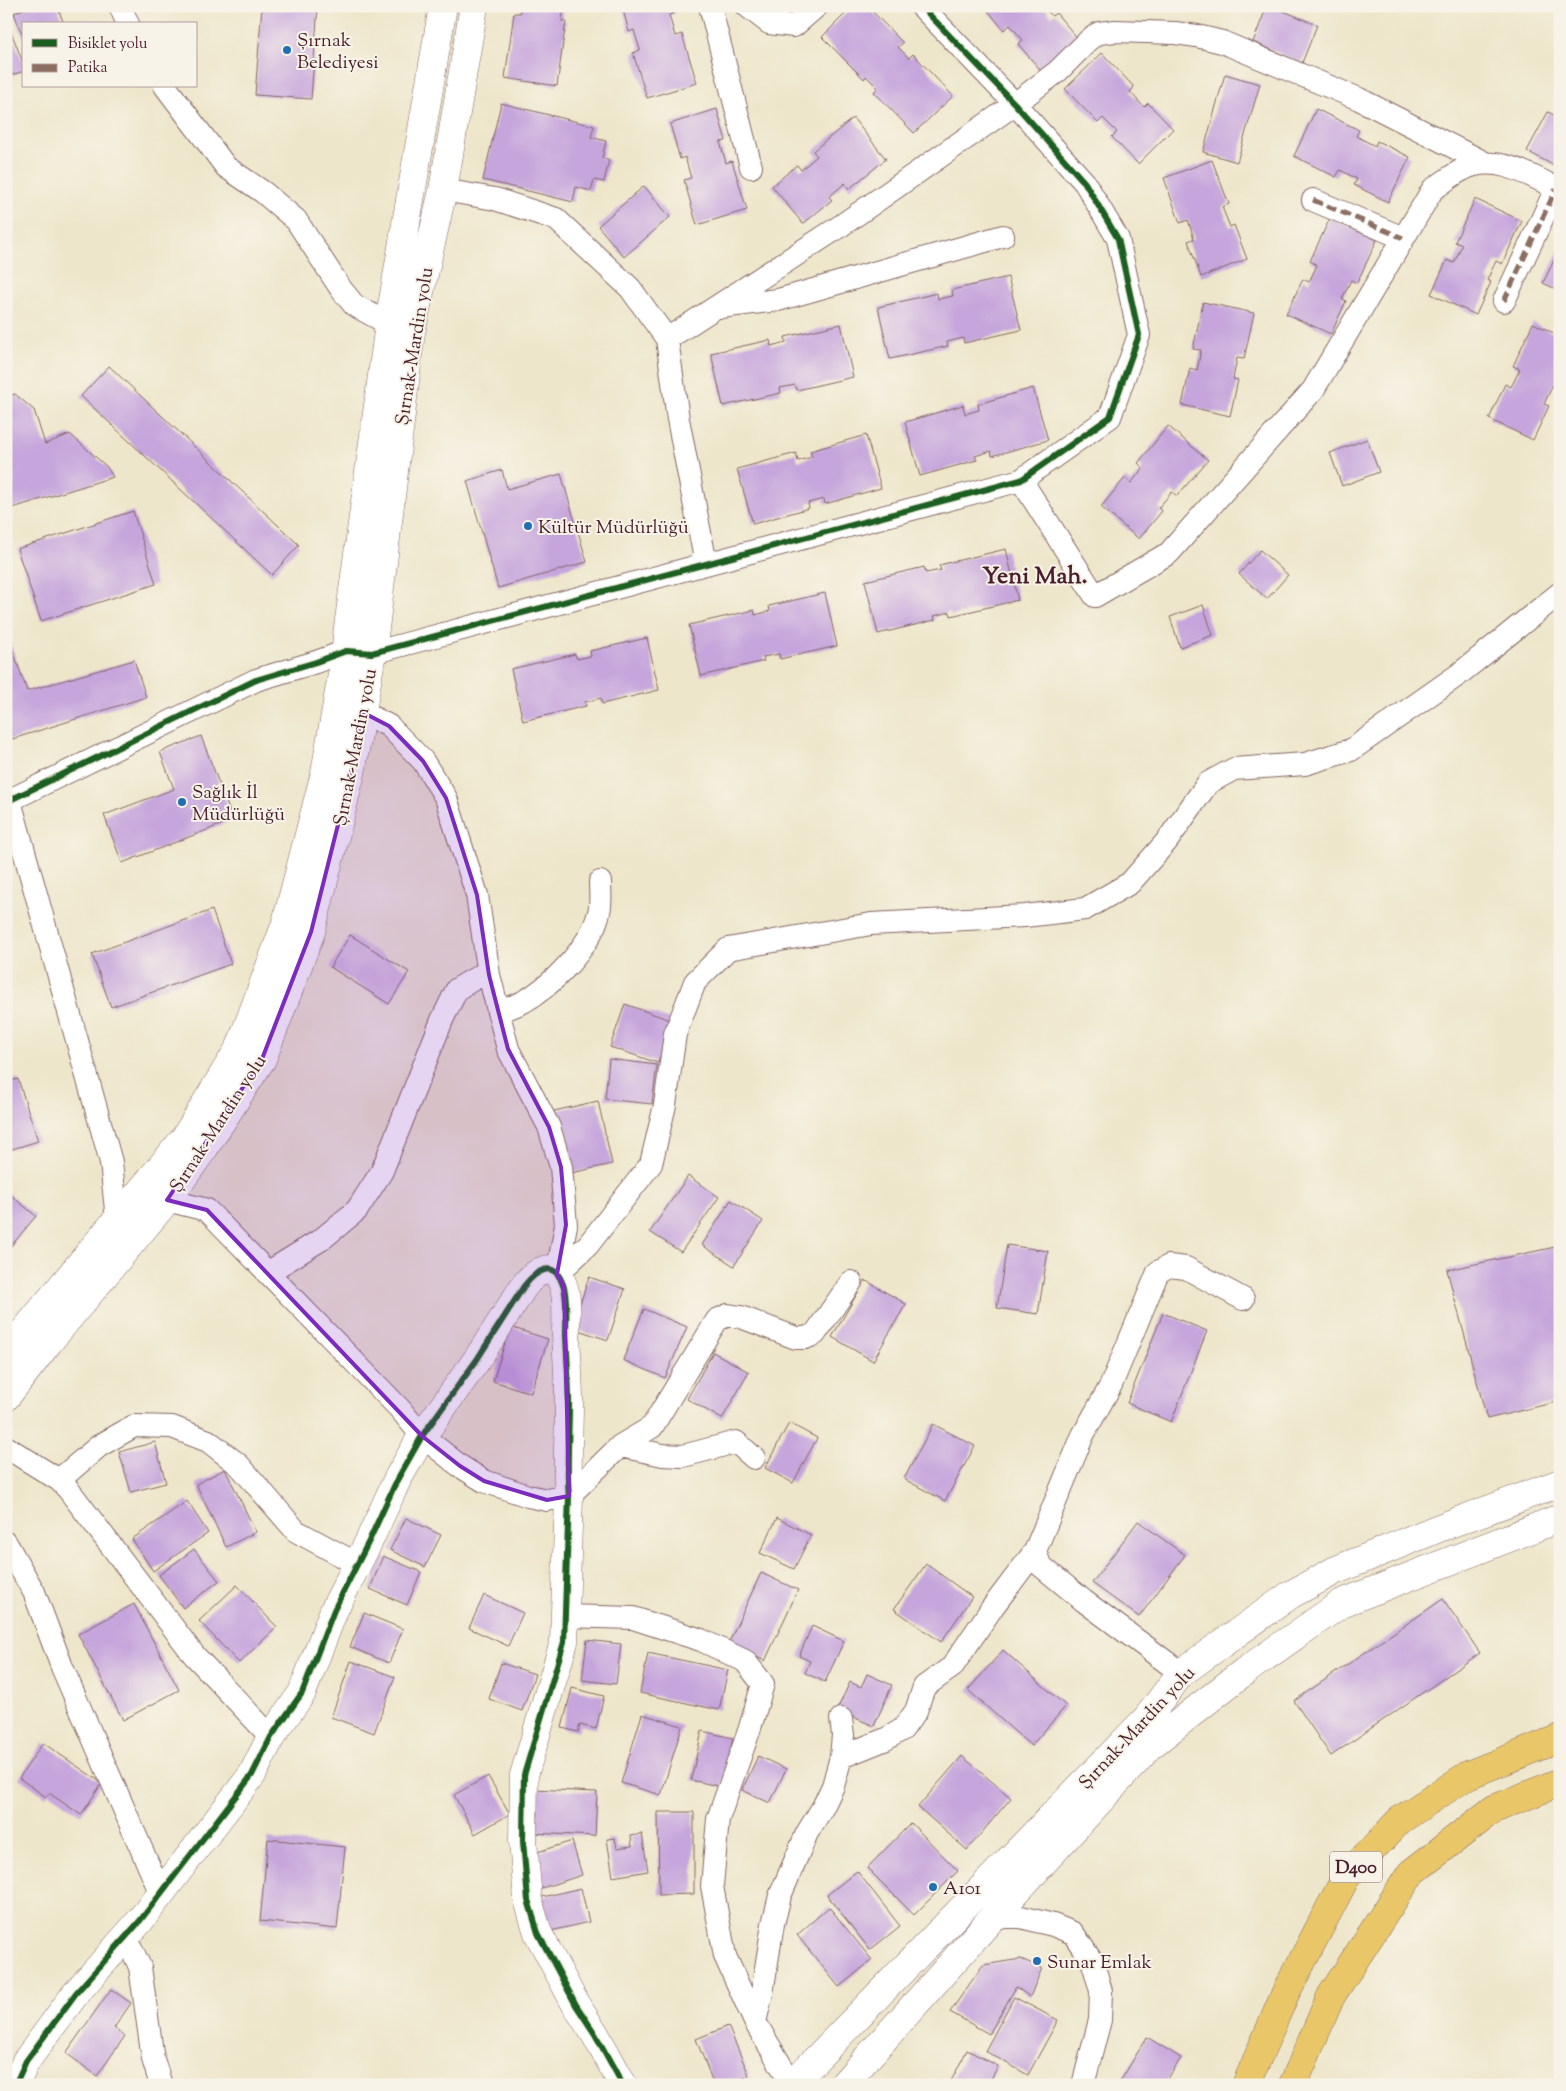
<svg xmlns="http://www.w3.org/2000/svg" width="1566" height="2091" viewBox="0 0 1566 2091" font-family="'Sorts Mill Goudy',serif">
	<style>
		.building { fill: #c6a5dc }
		.lines { fill: none; stroke-linecap: round; stroke-linejoin: round }
		.minor-casing { stroke: #836563; stroke-width: 24 }
		.tertiary-casing { stroke: #836563; stroke-width: 29 }
		.trunk-casing { stroke: #836563; stroke-width: 29 }
		.minor { stroke: #fff; stroke-width: 22 }
		.tertiary { stroke: #fff; stroke-width: 28 }
		.trunk { stroke: #e9c769; stroke-width: 28 }
		.quiet { stroke: #8d6e63; stroke-width: 5; stroke-dasharray: 10 5; stroke-linecap: butt }
		.cycleway-casing { stroke: #f7f3e8; stroke-width: 9 }
		.cycleway { stroke: #1b5e20; stroke-width: 6 }
		.marked { fill: #7b2cbf; fill-opacity: 0.2; stroke: #7b2cbf; stroke-width: 4; stroke-linejoin: round }
		.poi-dot { fill: #1f6fb2; stroke: #f7f3e8; stroke-width: 2 }
		.labels { text-anchor: middle; stroke-width: 4; stroke-linejoin: round; paint-order: stroke }
		.shield { fill: #f7f3e8; stroke: #7e5f64; stroke-width: 1 }
		.shield-label { font-size: 18px; font-weight: bold; fill: #4a1f2b }
		.poi-label { font-size: 19px; fill: #4a1f2b; stroke: #f7f3e8; text-anchor: start }
		.street-label { font-size: 19px; fill: #4a1f2b; stroke: #f7f3e8 }
		.district-label { font-size: 24px; font-weight: bold; fill: #4a1f2b; stroke: #f7f3e8 }
	</style>
	<rect width="100%" height="100%" fill="#f7f3e8"/>
	<filter id="ink" filterUnits="userSpaceOnUse"><feTurbulence type="fractalNoise" baseFrequency=".02" numOctaves="2"/><feDisplacementMap in="SourceGraphic" scale="10" xChannelSelector="R" yChannelSelector="G"/><feConvolveMatrix kernelMatrix="1 2 1 2 8 2 1 2 1" color-interpolation-filters="sRGB"/></filter>
	<filter id="wash" filterUnits="userSpaceOnUse"><feTurbulence type="fractalNoise" baseFrequency=".0096" numOctaves="4" result="noise"/><feDisplacementMap in="SourceGraphic" scale="20" xChannelSelector="R" yChannelSelector="G"/><feGaussianBlur stdDeviation="1.12" result="paint"/><feColorMatrix in="noise" values="0 0 0 0 0 0 0 0 0 0 0 0 0 0 0 0 0 1.4 0 .05"/><feComposite in="paint" operator="in"/></filter>
	<g filter="url(#wash)">
		<rect width="100%" height="100%" fill="#eee6ca"/>
		<g id="blocks">
			<path class="building" d="M30 6H57L64 24H24V39L14 13Z
				M262 6H318L311 99 255 95Z
				M521 6H564L562 21H566L557 86 505 78 514 13H520Z
				M622 6H673L675 13 669 15 675 36 682 34 697 83 647 98 633 53 640 50 634 30 629 32Z
				M853 6H867L903 43 898 47 909 58 913 54 953 96 914 133 874 92 878 88 866 76 864 79 822 37Z
				M984 6H1043L1052 16 1056 13 1080 41 1043 73 1018 44 1023 40 1010 25 1004 30Z
				M1267 6H1272L1317 25 1302 63 1253 42Z
				M6 19 24 65V71L6 77Z
				M1102 53 1134 87 1130 92 1144 107 1148 103 1173 129 1138 164 1112 137 1117 132 1103 118 1098 123 1065 89Z
				M1225 74 1260 84 1237 162 1203 152Z
				M501 103 594 126 591 137 606 141 602 158 609 160 604 182 594 180 591 191 576 187 573 202 483 180Z
				M717 109 726 141 720 142 726 163 732 161 747 210 697 225 684 180 691 178 685 157 680 159 670 124Z
				M1316 109 1359 130 1356 136 1375 146 1377 141 1410 157 1388 202 1354 185 1357 179 1340 170 1336 177 1294 156Z
				M1548 112 1560 118V169L1527 151Z
				M853 118 886 159 849 189 845 183 829 197 832 200 803 224 772 186 797 165 801 170 817 156 813 151Z
				M1212 160 1229 204 1222 207 1230 227 1234 225 1247 259 1201 277 1188 241 1194 239 1188 220 1180 223 1164 178Z
				M644 186 670 217 624 257 598 226Z
				M1475 199 1522 221 1502 264 1496 261 1487 280 1491 282 1476 315 1431 294 1447 260 1454 263 1462 245 1455 242Z
				M1330 218 1377 240 1357 283 1351 280 1342 299 1346 301 1331 334 1286 314 1303 279 1309 282 1317 265 1310 261Z
				M1560 248V291L1543 283Z
				M1008 277 1021 330 964 343 963 338 947 342 948 346 890 359 878 307 937 293 938 299 953 296 952 290Z
				M1203 302 1254 313 1244 359 1237 358 1233 379 1238 380 1230 416 1182 405 1190 368 1197 370 1201 350 1193 349Z
				M1533 323 1560 336V388L1553 385 1544 404 1549 406 1533 440 1489 419 1505 384 1511 387 1520 369 1513 366Z
				M841 324 853 377 797 390 795 385 780 388 781 393 723 406 711 353 770 340 771 346 786 342 785 337Z
				M109 366 299 545 272 575 81 396Z
				M1033 388 1048 440 992 456 991 451 975 456 977 460 920 476 905 422 963 405 965 414 979 410 978 404Z
				M15 394 34 410 45 444 70 434 107 467 113 477 6 510V397Z
				M1168 426 1208 460 1177 496 1172 492 1158 508 1162 511 1139 539 1101 507 1125 478 1131 483 1143 468 1138 463Z
				M866 435 881 488 825 504 824 499 808 503 809 508 753 524 737 469 796 453 798 461 812 457 810 451Z
				M1367 439 1379 472 1342 486 1330 453Z
				M502 470 507 489 561 474 587 562 498 588 467 481Z
				M133 511 156 584 41 621 17 549Z
				M1006 549 1018 600 951 616 950 612 934 616 935 620 878 634 865 581 924 567 926 573 941 570 939 565Z
				M1260 550 1288 575 1267 599 1239 574Z
				M825 593 837 646 780 659 779 654 763 657 764 661 701 676 689 625 754 610 755 615 770 611 769 606Z
				M1203 605 1213 635 1180 647 1170 617Z
				M6 630 27 691 134 660 146 697 6 741Z
				M647 638 659 690 602 704 601 698 585 702 586 706 523 721 511 669 575 654 577 659 591 656 590 651Z
				M201 736 233 820 122 863 104 815 174 789 160 752Z
				M212 910 231 964 111 1007 92 954Z
				M350 935 409 972 389 1004 330 967Z
				M625 1004 673 1021 658 1063 610 1047Z
				M609 1059 657 1065 652 1104 605 1099Z
				M7 1069 11 1081 18 1079 38 1141 6 1151Z
				M598 1101 612 1164 567 1174 554 1111Z
				M688 1176 719 1197 681 1252 650 1232Z
				M6 1191 36 1216 6 1252Z
				M731 1200 763 1221 734 1266 702 1245Z
				M1007 1245 1048 1251 1038 1314 997 1308Z
				M1560 1246V1401L1487 1419 1447 1270Z
				M589 1277 625 1289 608 1340 572 1328Z
				M865 1280 906 1304 873 1361 832 1337Z
				M644 1309 687 1327 665 1378 623 1360Z
				M1163 1313 1207 1331 1171 1422 1127 1403Z
				M510 1327 548 1339 531 1393 493 1381Z
				M713 1352 749 1372 722 1419 687 1399Z
				M789 1423 817 1438 793 1483 765 1468Z
				M933 1424 975 1446 945 1501 904 1479Z
				M155 1442 166 1483 131 1492 119 1452Z
				M225 1469 256 1532 226 1547 196 1484Z
				M187 1501 208 1533 153 1571 132 1539Z
				M406 1518 441 1535 425 1567 390 1550Z
				M777 1518 811 1535 794 1569 760 1553Z
				M1138 1521 1185 1555 1139 1617 1092 1583Z
				M194 1549 219 1581 183 1608 159 1575Z
				M383 1556 421 1572 407 1605 370 1589Z
				M926 1564 972 1597 941 1642 894 1609Z
				M761 1573 798 1590 765 1661 728 1644Z
				M237 1585 277 1627 239 1663 199 1621Z
				M484 1595 523 1613 508 1646 469 1628Z
				M1443 1599 1480 1653 1331 1756 1294 1701Z
				M134 1604 179 1690 123 1720 78 1634Z
				M364 1613 403 1629 389 1663 350 1647Z
				M812 1626 844 1641 825 1682 805 1673 810 1661 799 1656Z
				M587 1640 621 1644 616 1684 582 1680Z
				M1003 1650 1066 1706 1031 1746 968 1690Z
				M648 1653 728 1670 719 1710 640 1693Z
				M351 1661 395 1677 374 1733 331 1717Z
				M501 1663 535 1674 522 1711 489 1699Z
				M867 1674 892 1685 874 1726 837 1710 850 1682 861 1687Z
				M572 1688 604 1696 596 1729 580 1725 578 1732 562 1728Z
				M642 1714 682 1726 661 1795 621 1783Z
				M702 1731 733 1738 722 1787 691 1780Z
				M43 1743 102 1783 81 1815 49 1793 46 1797 19 1778Z
				M758 1756 786 1769 770 1803 742 1790Z
				M962 1756 1011 1798 967 1850 918 1807Z
				M488 1776 510 1814 475 1834 454 1795Z
				M533 1789 597 1792 595 1836 532 1833Z
				M658 1812H694V1894L659 1895Z
				M911 1823 958 1871 914 1915 867 1868Z
				M642 1834 648 1871 613 1877 607 1839 615 1838 617 1848 632 1846 631 1836Z
				M268 1839 345 1847 337 1929 260 1921Z
				M572 1841 582 1875 539 1889 528 1855Z
				M857 1871 900 1926 870 1950 827 1895Z
				M581 1888 589 1922 546 1932 538 1898Z
				M829 1907 872 1960 839 1987 797 1935Z
				M1021 1959 1042 1968 1030 1997 1016 1987 989 2034 950 2012 983 1965Z
				M111 1989 131 2003 114 2028 125 2036 97 2076 66 2053Z
				M1014 1997 1058 2020 1028 2075 985 2051Z
				M728 2026 749 2075 734 2085H714L696 2039Z
				M1147 2037 1181 2058 1164 2085H1118Z
				M967 2050 998 2066 988 2085H949Z"/>
		</g>
	</g>
	<g filter="url(#ink)">
		<use href="#blocks" fill-opacity="0" stroke="#836563" stroke-width="1"/>
		<g class="lines">
			<defs>
				<path id="minor" d="M120 6 128 24
					M710 6 751 167
					M747 6 769 23 794 26 817 6
					M165 86 226 167 263 192 296 220 341 289 354 305 389 324
					M443 190 495 199 556 219 630 288 667 339 678 419 706 564
					M1313 200 1403 238
					M1504 301 1556 189
					M721 307 778 300 1003 236
					M667 339 842 225 1008 109 1058 71 1089 40 1099 33 1115 31 1175 33 1197 36 1222 42 1359 99 1485 163
					M1021 480 1095 596 1169 553 1313 390 1433 189C1443 183 1452 175 1462 170 1495 152 1531 176 1560 190
					M362 712 389 726 423 761 446 798 477 895 489 975 508 1049 549 1127 561 1167 566 1225 557 1274
					M10 801 111 1162 117 1220
					M6 802 256 680 316 662 346 651 372 653 1021 480 1110 417 1139 335 1118 239 1085 183 1015 104 921 6
					M498 1012C506 1009 515 1006 523 1002 551 987 589 948 598 916 602 906 600 893 600 882
					M167 1200 207 1210 400 1409 422 1436 460 1466 484 1481 528 1496 547 1500 569 1496 620 1446 652 1427 717 1320 728 1315 741 1317 796 1338H805L815 1334 851 1282
					M267 1273 322 1239 357 1210 382 1171 442 1020 457 989 481 975H489
					M557 1274 588 1245 651 1164 665 1105 675 1034 695 982 728 949 871 924 1025 916 1085 909 1130 883 1167 841 1208 783 1234 769 1305 764 1351 750 1458 675 1560 593
					M620 1446 663 1455 683 1456 736 1442 754 1458
					M6 1447 59 1480 68 1489 194 1655 271 1737
					M59 1480 99 1446 134 1426 172 1427 208 1441 239 1465 296 1531 357 1564
					M6 1543 34 1592 62 1667 161 1894
					M1035 1551 1040 1565 1084 1601 1181 1673
					M566 1616 633 1618 701 1640 745 1661 763 1684 749 1731 718 1819 712 1886 725 1956 755 2022 792 2084
					M841 1757 886 1739 903 1729 916 1711 924 1687 952 1667 992 1608 1035 1551 1083 1435 1111 1385 1158 1272 1169 1266 1186 1268 1243 1299
					M993 1917H1021L1053 1925 1073 1933 1093 1963 1101 1991 1100 2020 1083 2085
					M126 1937 140 1967 153 2059 161 2085
					M755 2022 762 1993 773 1924 780 1896 807 1833 823 1807 833 1786 841 1757 843 1735 841 1719"/>
				<path id="tertiary" d="M6 1353 184 1139 240 1047 286 923 325 773 346 651 347 635 389 324 443 6
					M6 1397 48 1343 167 1200 205 1147 262 1059 311 932 351 773 372 653 411 332 443 190 474 6
					M15 2085 26 2061 76 1993 139 1922 252 1775 271 1737 302 1693 334 1610 369 1541 397 1480 422 1436 476 1361 524 1286C536 1271 554 1258 563 1285 568 1297 566 1321 566 1335 567 1358 569 1381 569 1404 569 1435 566 1466 569 1496L564 1642 524 1775 523 1841 528 1900 538 1933 576 2005 595 2034 623 2085
					M791 2085 1147 1718 1181 1673 1290 1595 1334 1571 1439 1528 1560 1483
					M843 2085 993 1917 1151 1745 1245 1671 1342 1603 1560 1518"/>
				<path id="trunk" d="M1246 2085 1286 1992 1346 1877 1400 1820 1468 1775 1560 1738
					M1293 2085 1331 1996 1411 1873 1494 1809 1560 1782"/>
			</defs>
			<use href="#minor" class="minor-casing"/>
			<use href="#tertiary" class="tertiary-casing"/>
			<use href="#trunk" class="trunk-casing"/>
			<use href="#minor" class="minor"/>
			<use href="#tertiary" class="tertiary"/>
			<use href="#trunk" class="trunk"/>
			<path class="quiet" d="M1313 200 1403 238
				M1504 301 1556 189"/>
			<defs>
				<path id="cycleway" d="M6 802 256 680 316 662 346 651 372 653 1021 480 1110 417 1139 335 1118 239 1085 183 1015 104 921 6
					M15 2085 26 2061 76 1993 139 1922 252 1775 271 1737 302 1693 334 1610 369 1541 397 1480 422 1436 476 1361 524 1286C536 1271 554 1258 563 1285 568 1297 566 1321 566 1335 567 1358 569 1381 569 1404 569 1435 566 1466 569 1496L564 1642 524 1775 523 1841 528 1900 538 1933 576 2005 595 2034 623 2085"/>
			</defs>
			<use href="#cycleway" class="cycleway-casing"/>
			<use href="#cycleway" class="cycleway"/>
		</g>
	</g>
	<path class="marked" d="M362 712 389 726 423 761 446 798 477 895 489 975 508 1049 549 1127 561 1167 566 1225 557 1274 564 1286 569 1496 547 1500 484 1481 460 1466 422 1436 207 1210 167 1200 262 1059 311 932 351 773Z"/>
	<g class="poi-dot">
		<circle cx="287" cy="50" r="5"/>
		<circle cx="528" cy="526" r="5"/>
		<circle cx="182" cy="802" r="5"/>
		<circle cx="933" cy="1887" r="5"/>
		<circle cx="1037" cy="1961" r="5"/>
	</g>
	<g class="labels">
		<rect class="shield" x="1330" y="1851.5" width="52" height="31" rx="4"/>
		<g class="shield-label">
			<text x="1356" y="1873">D400</text>
		</g>
		<g class="poi-label">
			<text x="297" y="46">Şırnak<tspan x="297" dy="22">Belediyesi</tspan></text>
			<text x="538" y="533">Kültür Müdürlüğü</text>
			<text x="192" y="798">Sağlık İl<tspan x="192" dy="22">Müdürlüğü</tspan></text>
			<text x="943" y="1894">A101</text>
			<text x="1047" y="1968">Sunar Emlak</text>
		</g>
		<g class="street-label">
			<text transform="translate(413 346) rotate(-81)" y="7">Şırnak-Mardin yolu</text>
			<text transform="translate(354 747) rotate(-79)" y="7">Şırnak-Mardin yolu</text>
			<text transform="translate(217 1123) rotate(-57)" y="7">Şırnak-Mardin yolu</text>
			<text transform="translate(1136 1727) rotate(-47)" y="7">Şırnak-Mardin yolu</text>
		</g>
		<g class="district-label">
			<text x="1035" y="583">Yeni Mah.</text>
		</g>
	</g>
	<rect width="1566" height="2091" fill="none" stroke="#f7f3e8" stroke-width="25"/>
	<rect x="22" y="22" width="175" height="65" fill="#f7f3e8" stroke="#b29e9c"/>
	<rect x="32" y="39" width="25" height="8" fill="#1b5e20" stroke="#b29e9c"/>
	<text x="68" y="48" font-size="15" fill="#4a1f2b">Bisiklet yolu</text>
	<rect x="32" y="64" width="25" height="8" fill="#8d6e63" stroke="#b29e9c"/>
	<text x="68" y="72" font-size="15" fill="#4a1f2b">Patika</text>
</svg>
